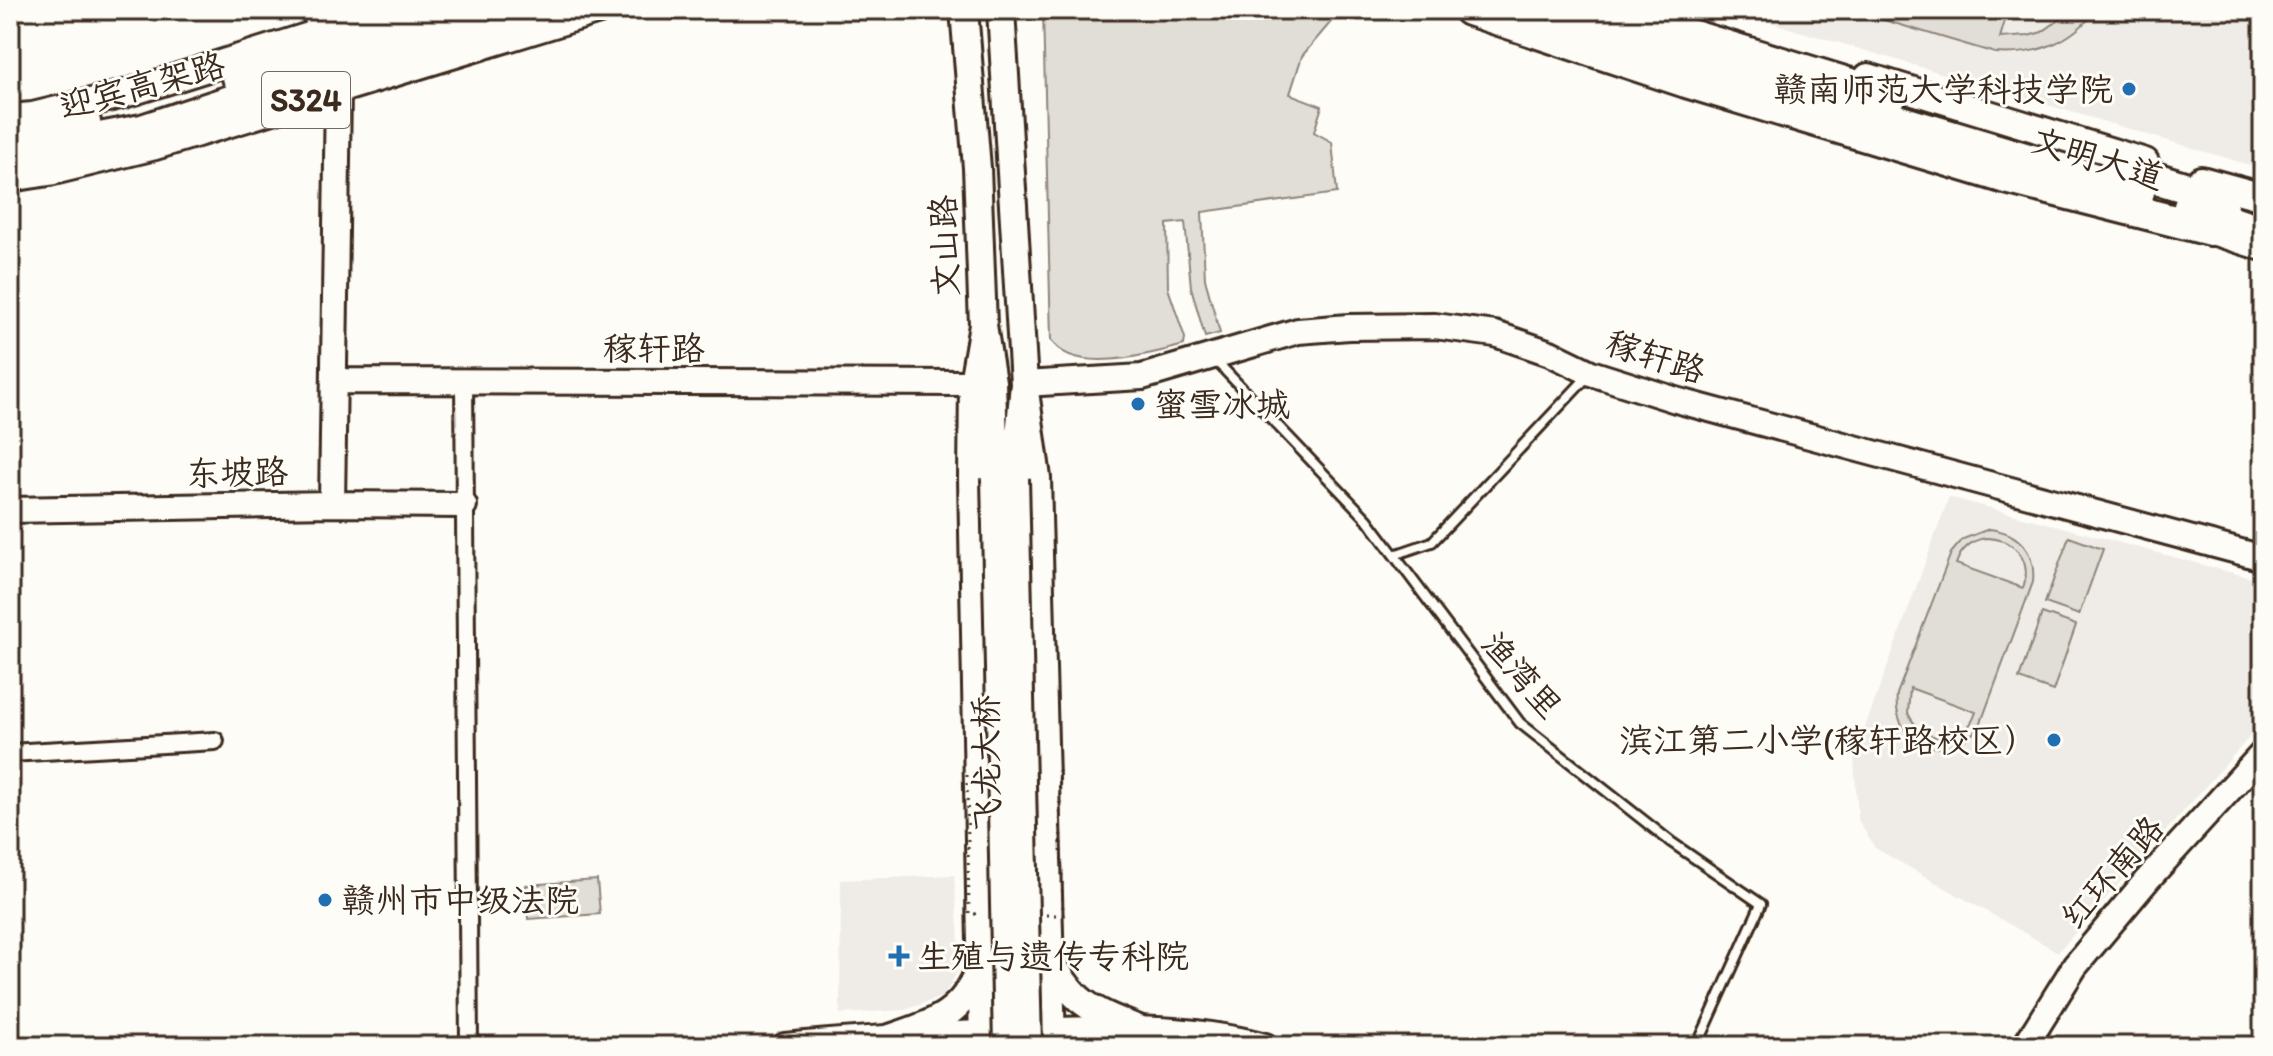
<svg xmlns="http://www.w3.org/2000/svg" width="2273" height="1056" viewBox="0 0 2273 1056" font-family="Itim,'LXGW WenKai TC',sans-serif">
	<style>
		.built { fill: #efece7 }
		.green { fill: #e1ded7; stroke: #8e847a; stroke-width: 2; fill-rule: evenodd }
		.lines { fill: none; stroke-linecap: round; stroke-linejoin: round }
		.lane-casing { stroke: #3b2a1e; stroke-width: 14 }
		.street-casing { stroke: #3b2a1e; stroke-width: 22 }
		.secondary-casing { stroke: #3b2a1e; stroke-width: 30 }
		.primary-casing { stroke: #3b2a1e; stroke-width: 32 }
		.highway-casing { stroke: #3b2a1e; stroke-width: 36 }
		.lane { stroke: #fdfcf7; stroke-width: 8 }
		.street { stroke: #fdfcf7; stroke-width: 16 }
		.secondary { stroke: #fdfcf7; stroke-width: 24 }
		.primary { stroke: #fdfcf7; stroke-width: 26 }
		.highway { stroke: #fdfcf7; stroke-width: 30 }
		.primary-bridge-casing { stroke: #3b2a1e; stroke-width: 32; stroke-linecap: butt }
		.path-bridge { stroke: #3b2a1e; stroke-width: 3; stroke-dasharray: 2 6; stroke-linecap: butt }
		.primary-bridge { stroke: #fdfcf7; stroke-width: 26 }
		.poi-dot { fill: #1f6fb2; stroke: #fdfcf7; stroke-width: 3 }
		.labels { text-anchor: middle; stroke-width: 6; stroke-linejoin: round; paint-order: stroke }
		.shield { fill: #fdfcf7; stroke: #75695f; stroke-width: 2 }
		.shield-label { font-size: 32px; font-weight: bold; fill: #3b2a1e }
		.street-label { font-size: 34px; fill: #3b2a1e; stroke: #fdfcf7 }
		.poi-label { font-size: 34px; fill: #3b2a1e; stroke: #fdfcf7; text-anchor: start }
	</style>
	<rect width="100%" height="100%" fill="#fdfcf7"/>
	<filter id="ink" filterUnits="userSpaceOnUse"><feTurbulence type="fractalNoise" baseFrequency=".0125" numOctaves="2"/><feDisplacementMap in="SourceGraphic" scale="16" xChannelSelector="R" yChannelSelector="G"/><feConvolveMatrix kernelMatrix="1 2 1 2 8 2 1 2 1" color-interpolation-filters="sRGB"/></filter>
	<g filter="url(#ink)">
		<path class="built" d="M1729 10H2263V169Z
			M1949 497 2263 581V722L2058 952 1875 848 1858 820 1854 758Z
			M954 875 959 940 957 972 944 996 905 1010 840 1014 841 880Z"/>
		<path class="green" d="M1043 10H1341L1302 56 1290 94 1322 106 1314 132 1332 142 1337 193 1202 212 1205 279 1220 333 1205 337 1191 287 1185 222 1167 224 1168 288 1185 338 1184 345C1151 354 1073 376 1051 340Z
			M1850 10H2008L2000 38 2028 36 2042 32 2073 10H2096C2071 43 2035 56 1995 53Z
			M1989 529C2019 532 2036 552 2033 582L1980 725C1950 767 1891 747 1897 694L1951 553 1963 539ZM1985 538C2014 538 2033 560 2023 588L1956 564C1961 549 1970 541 1985 538ZM1910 688 1976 712C1965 748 1921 744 1908 713Z
			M2069 537 2103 549 2079 615 2045 603Z
			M2042 613 2076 625 2053 691 2019 679Z
			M597 880 600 914 528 919 526 885Z"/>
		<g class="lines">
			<defs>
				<path id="lane" d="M1216 361 1367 519 1520 723 1671 842 1761 904 1697 1046
					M1394 555 1432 542 1588 376"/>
				<path id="street" d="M464 381 469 1046
					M10 753 215 741"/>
				<path id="secondary" d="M314 10 322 32
					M334 381 973 383
					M1024 384 1142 377 1298 331 1349 327 1435 326 1495 334 1550 353 1591 373 1676 400 2263 558
					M332 504 338 91
					M10 510 332 504 464 505
					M785 1046C866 1038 947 1034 1029 1031 1108 1028 1188 1025 1265 1046
					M2025 1046 2075 966 2147 880 2263 753"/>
				<path id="primary" d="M964 10 977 168 983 325 992 382 995 478
					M1001 10 1024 384 1015 478
					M1868 77 2145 162
					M10 118 33 116 124 94 393 10
					M10 178 49 172 155 146 599 10
					M2201 180 2263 197
					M2190 224 2263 247
					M983 325 973 383 972 479 983 1046
					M1024 384 1037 478 1052 1046
					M1050 958C1073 1005 1094 1011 1141 1030
					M890 1038C934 1023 964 1014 980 967"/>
				<path id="highway" d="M1469 10 1686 82 2002 177 2210 230
					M1609 10 1890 96
					M1564 21 2139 192
					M238 77 316 50 446 10
					M10 134 85 122
					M10 155 142 130 318 72 522 10
					M2116 166 2223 199
					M2189 207 2263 231"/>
			</defs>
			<use href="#lane" class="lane-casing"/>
			<use href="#street" class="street-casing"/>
			<use href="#secondary" class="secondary-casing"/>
			<use href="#primary" class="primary-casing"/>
			<use href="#highway" class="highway-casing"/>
			<use href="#lane" class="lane"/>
			<use href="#street" class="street"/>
			<use href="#secondary" class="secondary"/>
			<use href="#primary" class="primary"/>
			<use href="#highway" class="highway"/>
			<defs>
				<path id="primary-bridge" d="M995 478 1007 1046
					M1015 478 1028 1046"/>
			</defs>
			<use href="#primary-bridge" class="primary-bridge-casing"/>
			<path class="path-bridge" d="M967 775 969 914H982
				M1046 915H1063L1059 770"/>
			<use href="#primary-bridge" class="primary-bridge"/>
		</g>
	</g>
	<g class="poi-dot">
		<circle cx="2129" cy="89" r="8"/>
		<circle cx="1138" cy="404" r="8"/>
		<circle cx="2054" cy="740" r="8"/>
		<circle cx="325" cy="900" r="8"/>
		<path d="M895 944h8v8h8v8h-8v8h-8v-8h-8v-8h8z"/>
	</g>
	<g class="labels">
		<rect class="shield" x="262" y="72" width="88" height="56" rx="6"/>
		<g class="shield-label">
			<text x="306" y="111">S324</text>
		</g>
		<g class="street-label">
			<text transform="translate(142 85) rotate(-15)" y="12">迎宾高架路</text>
			<text transform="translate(2098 158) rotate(17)" y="12">文明大道</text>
			<text transform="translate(944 246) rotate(-92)" y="12">文山路</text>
			<text x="654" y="360">稼轩路</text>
			<text transform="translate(1656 356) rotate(18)" y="12">稼轩路</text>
			<text transform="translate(237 472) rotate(-1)" y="12">东坡路</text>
			<text transform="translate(1522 675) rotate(49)" y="12">渔湾里</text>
			<text transform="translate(986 763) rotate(-91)" y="12">飞龙大桥</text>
			<text transform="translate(2112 872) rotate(-49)" y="12">红环南路</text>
		</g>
		<g class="poi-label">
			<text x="2113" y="101" text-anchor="end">赣南师范大学科技学院</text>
			<text x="1154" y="416">蜜雪冰城</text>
			<text x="2038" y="752" text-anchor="end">滨江第二小学(稼轩路校区）</text>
			<text x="341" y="912">赣州市中级法院</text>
			<text x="917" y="968">生殖与遗传专科院</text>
		</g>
	</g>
	<rect width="2273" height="1056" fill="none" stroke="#fdfcf7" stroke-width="40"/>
	<rect x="20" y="20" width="2233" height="1016" fill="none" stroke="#3b2a1e" stroke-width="3" filter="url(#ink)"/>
</svg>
